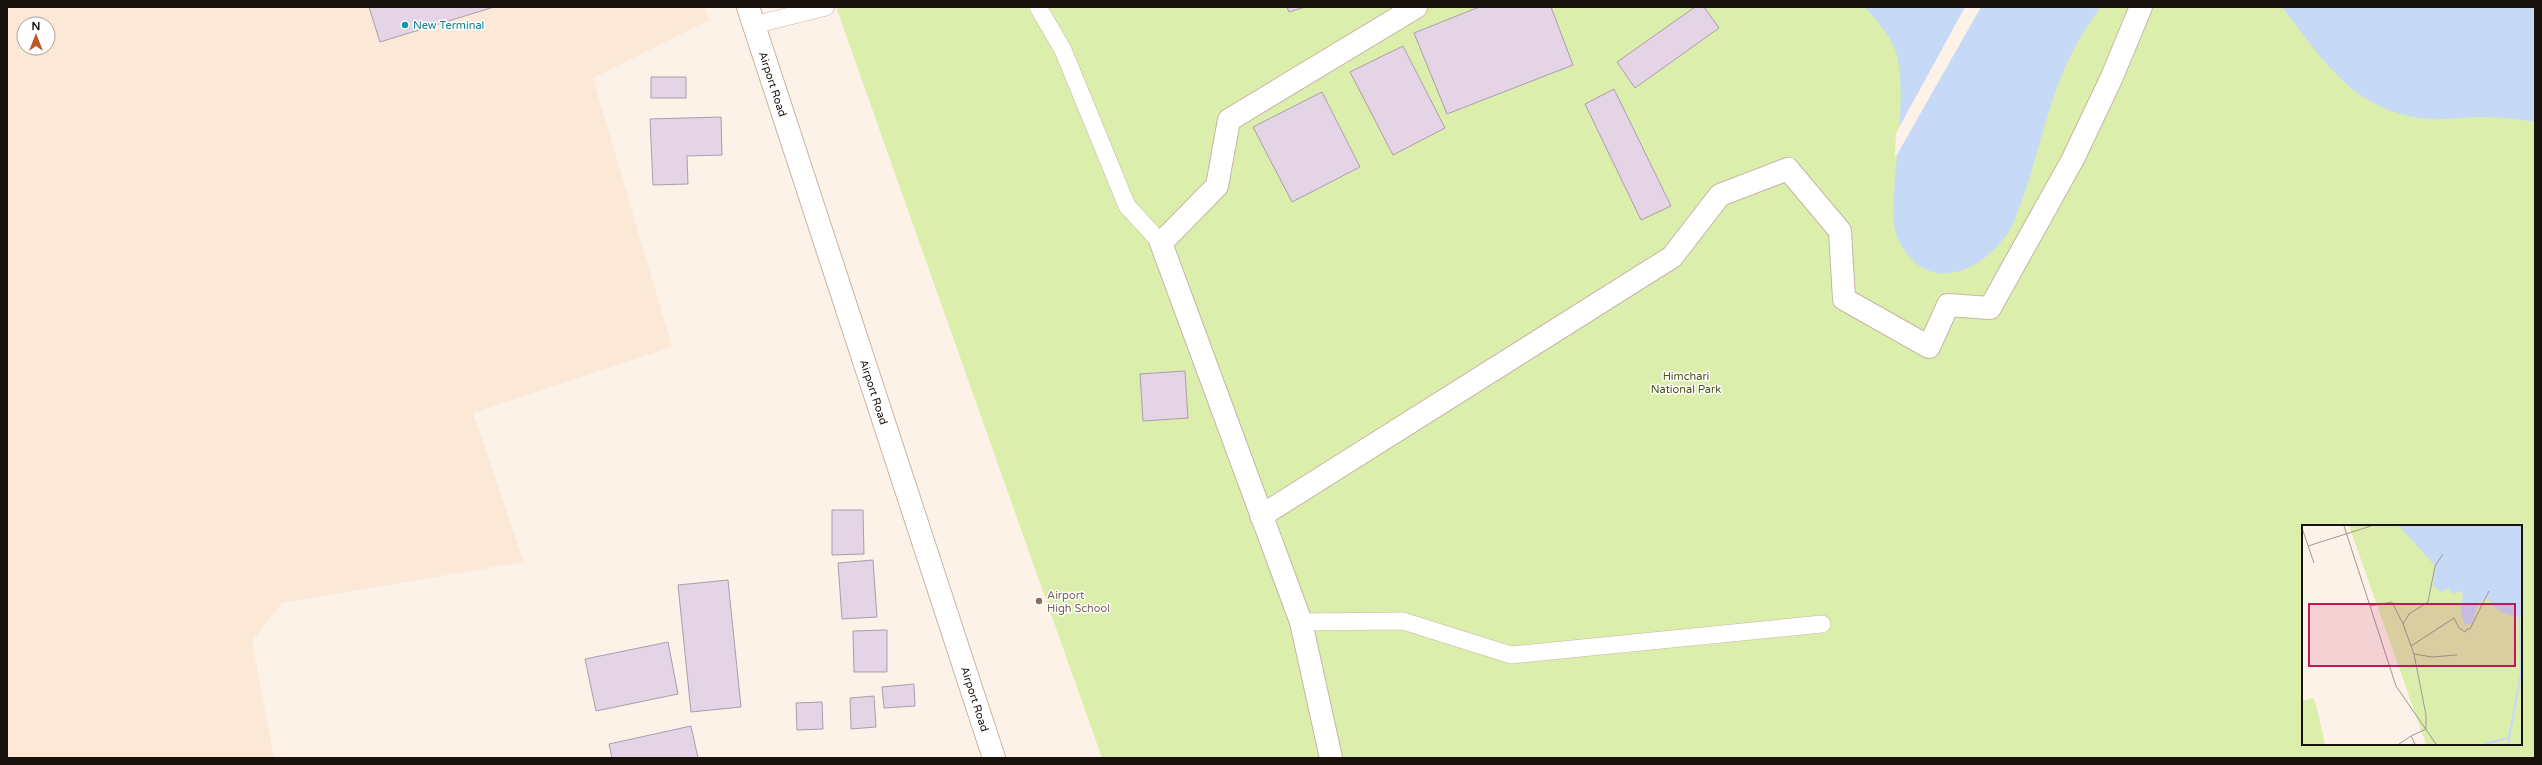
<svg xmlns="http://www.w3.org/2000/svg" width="2542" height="765" viewBox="0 0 2542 765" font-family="'Varela Round',sans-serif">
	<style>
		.built { fill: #fce8d6; fill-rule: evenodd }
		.green { fill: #dceeab; fill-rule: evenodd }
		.water { fill: #c6daf8 }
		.pier { fill: #fdf2e8 }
		.building { fill: #e4d4e6; stroke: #ac9dae }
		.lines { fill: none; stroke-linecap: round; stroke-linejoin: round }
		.lane-casing { stroke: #c7b5a5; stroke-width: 18 }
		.street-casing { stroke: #c7b5a5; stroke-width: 24 }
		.secondary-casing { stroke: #c7b5a5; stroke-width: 24 }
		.lane { stroke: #fff; stroke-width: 17 }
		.street { stroke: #fff; stroke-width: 22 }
		.secondary { stroke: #fff; stroke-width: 22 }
		.culture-dot { fill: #0f9aa8; stroke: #fff; stroke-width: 1.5 }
		.education-dot { fill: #8d6e63; stroke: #fff; stroke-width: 1.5 }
		.labels { text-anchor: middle; stroke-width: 3; stroke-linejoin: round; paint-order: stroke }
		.culture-label { font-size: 11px; fill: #0d838f; stroke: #fff; text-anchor: start }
		.street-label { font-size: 11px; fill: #18120d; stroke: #fff }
		.park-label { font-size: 11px; fill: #495616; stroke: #fff }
		.education-label { font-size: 11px; fill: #785e54; stroke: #fff; text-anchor: start }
		.inset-river { fill: none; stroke: #c6daf8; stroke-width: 2 }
		.inset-road { fill: none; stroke: #a19890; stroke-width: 1 }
		.view { fill: #c2185b; fill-opacity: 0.15; stroke: #c2185b; stroke-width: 2 }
		.inset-edge { fill: none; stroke: #18120d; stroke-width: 2 }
	</style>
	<rect width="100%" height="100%" fill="#fdf2e8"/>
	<path class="built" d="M7 7H705L709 20 593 78 672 347 473 413 524 562 282 603 252 641 274 758H7ZM24 24H48V48H24Z"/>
	<path class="green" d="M836 7H2535V758H1102ZM2303 526H2521V744H2303Z"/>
	<path class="water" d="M1865 7H2101C2079 35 2063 68 2052 102 2040 137 2033 174 2019 208 2016 215 2014 225 2009 231 1993 255 1966 277 1937 273 1918 270 1903 253 1897 236 1890 218 1894 196 1895 177 1898 146 1907 70 1893 45 1886 30 1875 19 1865 7Z
		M2282 7H2535V122C2517 119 2499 117 2480 117 2464 117 2448 120 2432 119 2356 115 2324 61 2282 7Z"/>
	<path class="pier" d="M1965 7H1981L1895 158 1896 133Z"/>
	<path class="building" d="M369 7H494L380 42Z
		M1287 7H1305L1289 12Z
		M1479 7H1551L1573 65 1447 114 1414 33Z
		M1695 7H1704L1719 28 1635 88 1617 62Z
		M1403 46 1445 128 1393 155 1350 72Z
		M651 77H686V98H651Z
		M1614 89 1671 206 1641 220 1585 104Z
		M1322 92 1360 167 1292 202 1253 127Z
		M721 117 722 155 687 156 688 184 653 185 650 119Z
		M1185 371 1188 418 1143 421 1140 374Z
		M832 510H863L864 554 832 555Z
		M873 560 877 617 842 619 838 563Z
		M728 580 741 707 691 712 678 585Z
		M887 630V672H854L853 631Z
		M668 642 678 694 596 711 585 659Z
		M914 684 915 706 884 708 882 687Z
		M874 696 876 727 851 729 850 698Z
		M822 702 823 729 797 730 796 703Z
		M691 726 698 758H612L609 744Z"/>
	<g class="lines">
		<defs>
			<path id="lane" d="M1038 7 1063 50 1127 206 1161 243
				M754 25 826 7
				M1301 622 1403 621 1511 655 1822 624"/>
			<path id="street" d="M1261 516 1672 257 1720 195 1788 169 1840 231 1844 299 1929 347 1948 305 1990 308 2073 159 2111 79 2141 7
				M1331 758 1301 622 1161 243 1217 186 1229 120 1416 7"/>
			<path id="secondary" d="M748 7 994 758"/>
		</defs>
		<use href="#lane" class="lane-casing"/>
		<use href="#street" class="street-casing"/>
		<use href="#secondary" class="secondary-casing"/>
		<use href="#lane" class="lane"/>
		<use href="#street" class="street"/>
		<use href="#secondary" class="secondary"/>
	</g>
	<circle class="culture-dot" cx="405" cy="25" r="4"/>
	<circle class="education-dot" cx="1039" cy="601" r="4"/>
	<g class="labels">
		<g class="culture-label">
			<text x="413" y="29">New Terminal</text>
		</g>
		<g class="street-label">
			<text transform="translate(773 84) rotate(72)" y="4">Airport Road</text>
			<text transform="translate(874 392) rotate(72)" y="4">Airport Road</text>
			<text transform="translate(975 699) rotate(72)" y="4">Airport Road</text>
		</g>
		<g class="park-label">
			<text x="1686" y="380">Himchari<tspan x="1686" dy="13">National Park</tspan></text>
		</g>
		<g class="education-label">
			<text x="1047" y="599">Airport<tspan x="1047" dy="13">High School</tspan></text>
		</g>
	</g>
	<g transform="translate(2302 525)">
		<rect width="220" height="220" fill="#fdf2e8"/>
		<path d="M47 1H220V219H124ZM11 173 14 179 23 219H0V176Z" fill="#dceeab"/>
		<path d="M97 1H220V93L198 87 184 73 175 82 170 98 162 100 158 79 161 72 160 68 157 66 151 69 146 63 140 67 131 61 133 41Z" fill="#c6daf8"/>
		<path class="inset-river" d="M135 1 143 10 145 19 142 28M141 1 168 22 182 41 187 64M183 219 205 213M206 219 219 148 217 91"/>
		<path class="inset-road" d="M42 1 94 161 134 219M0 3 12 38M6 21 69 1M68 81 90 77 101 99M109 121 152 93 157 103 163 107 165 104H168L187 66M112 129 130 132 155 130M97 219 109 211M113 219 109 211 124 204V190L112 129 101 99 107 89 126 77 133 41 141 29"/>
		<path class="view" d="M7 79H213V141H7Z"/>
		<rect width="220" height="220" class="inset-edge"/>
	</g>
	<rect width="2542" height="765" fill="none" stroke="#18120d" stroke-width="16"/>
	<g transform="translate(36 36)"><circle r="19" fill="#ffffff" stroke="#a3a09e"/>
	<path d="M0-3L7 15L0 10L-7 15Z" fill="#bc5626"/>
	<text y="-6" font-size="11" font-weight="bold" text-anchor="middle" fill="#18120d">N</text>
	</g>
</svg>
